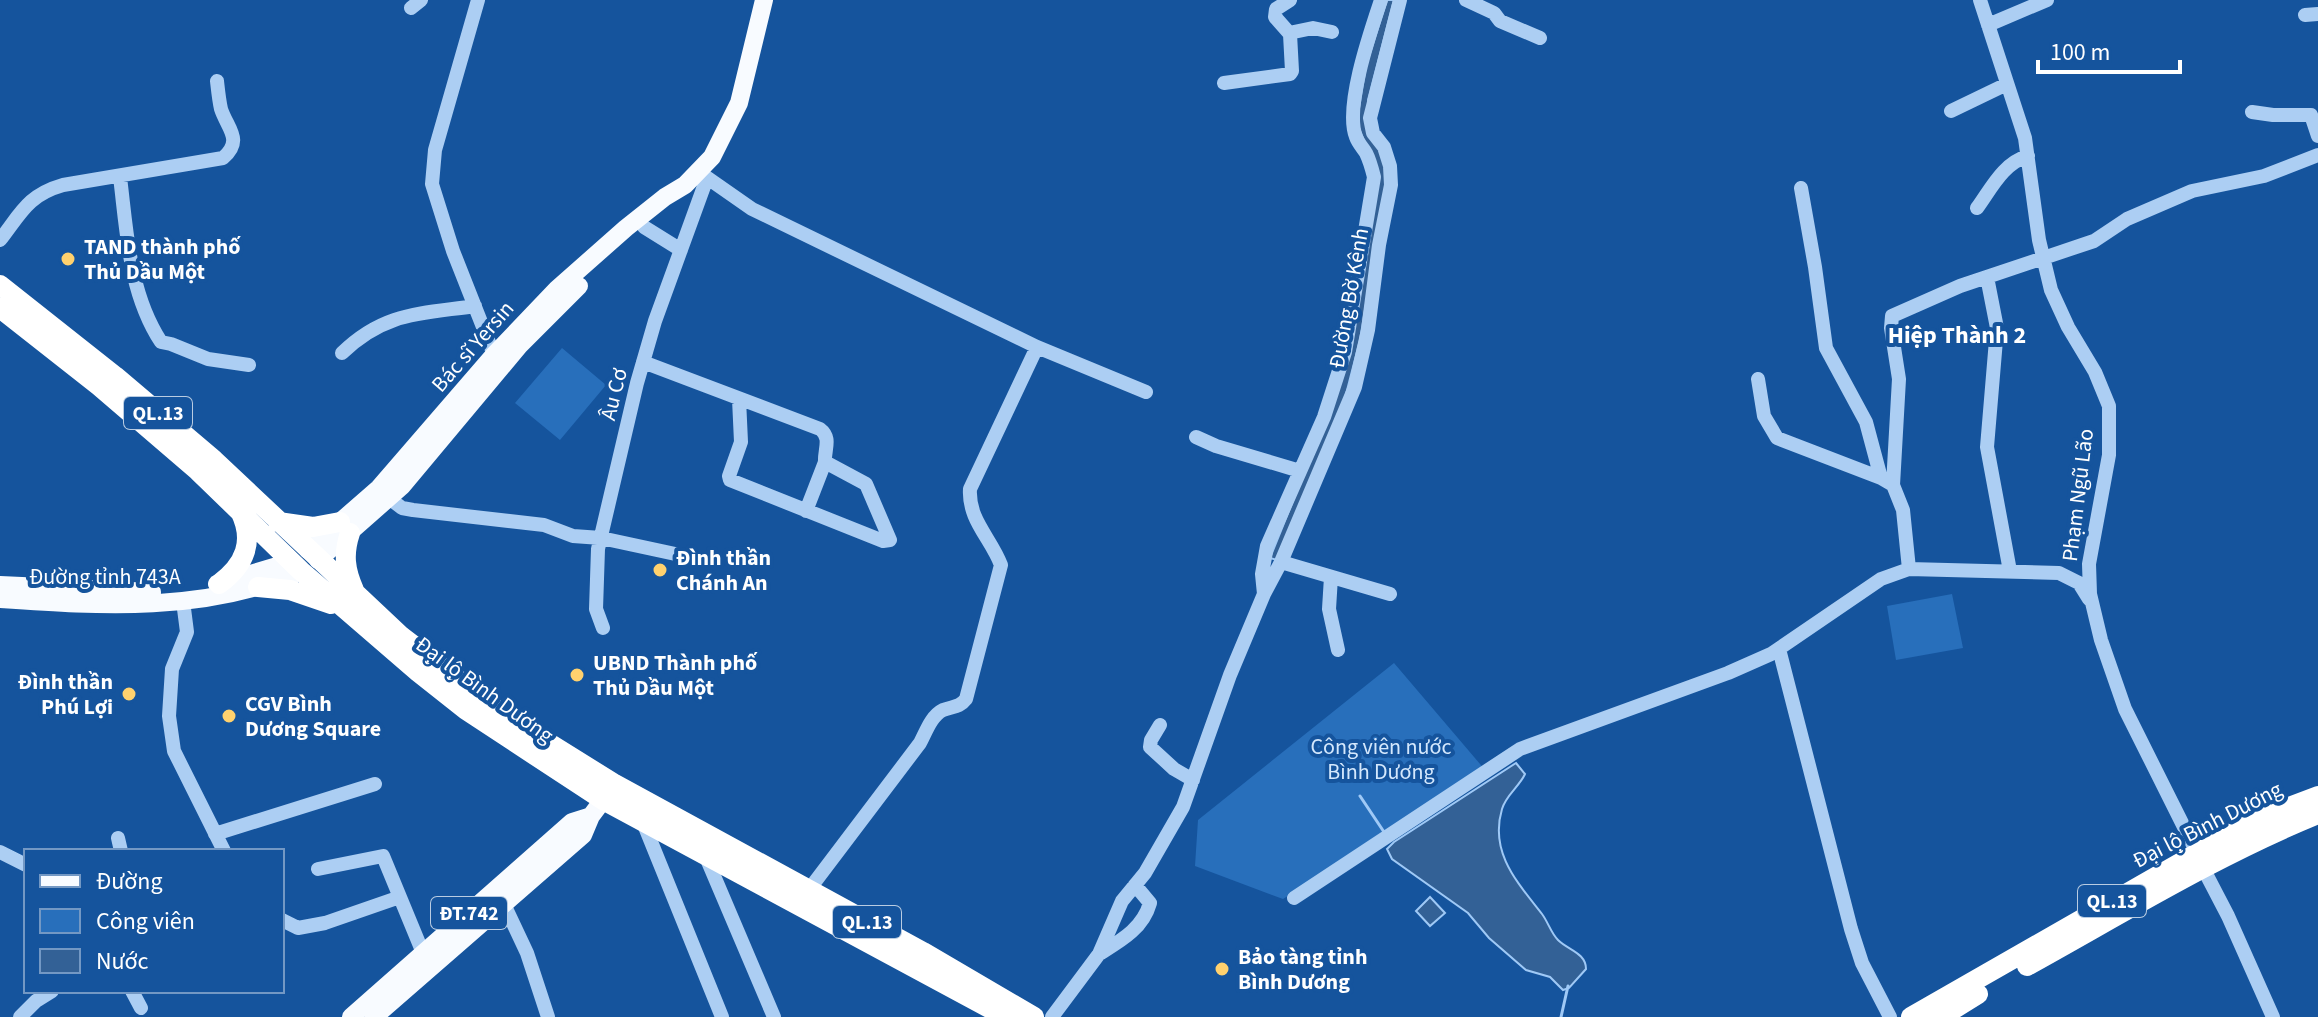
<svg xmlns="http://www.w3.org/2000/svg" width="2318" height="1017" viewBox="0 0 2318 1017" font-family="'Source Sans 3',sans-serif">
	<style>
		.green { fill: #286fbb }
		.water { fill: #336196; stroke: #9fc9f6; stroke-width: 2 }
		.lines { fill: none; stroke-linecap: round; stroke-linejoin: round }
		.stream { stroke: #9fc9f6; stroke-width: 3 }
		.minor { stroke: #accef3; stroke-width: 14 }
		.major { stroke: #f8fbff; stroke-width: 18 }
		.highway { stroke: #fff; stroke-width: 20 }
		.poi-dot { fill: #ffd16e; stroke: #15549d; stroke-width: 3 }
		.labels { text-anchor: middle; stroke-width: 8; stroke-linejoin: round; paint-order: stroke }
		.shield { fill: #15549d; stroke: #b9cce2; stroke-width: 2 }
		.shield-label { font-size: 20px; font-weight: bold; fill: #fff }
		.poi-label { font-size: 22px; font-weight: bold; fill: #fff; stroke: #15549d; text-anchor: start }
		.street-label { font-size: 22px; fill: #fff; stroke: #15549d }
		.park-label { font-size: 22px; fill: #d4e8fd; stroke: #15549d }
		.neighbourhood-label { font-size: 24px; font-weight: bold; fill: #fff; stroke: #15549d }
	</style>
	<rect width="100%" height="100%" fill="#15549d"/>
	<path class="green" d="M562 348 606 385 560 440 515 403Z
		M1952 594 1963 648 1896 660 1887 606Z
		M1394 663 1486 771 1283 899 1195 866 1198 820Z"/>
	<path class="water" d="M1387 0H1394L1368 100 1387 177 1360 340 1345 398 1277 560 1270 558 1320 434 1378 176 1359 128V108L1366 66Z
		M1516 763 1525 774C1519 787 1506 795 1502 809 1489 853 1518 883 1542 914 1548 922 1551 933 1558 940 1568 950 1586 953 1586 969L1569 988 1563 990 1550 977 1526 970 1489 938 1468 913 1392 859 1387 849 1394 842Z
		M1430 897 1445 913 1430 926 1416 911Z"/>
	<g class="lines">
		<path class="stream" d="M1360 796 1384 832
			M1561 1017 1568 986"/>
		<path class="minor" d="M478 0 435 150 432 184 453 251 494 355
			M1466 0 1494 13 1500 21 1540 38
			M1980 0 2025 138 2039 240 2051 290 2068 327 2095 372 2109 406V455L2089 564 2090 594 2101 640 2125 709 2197 853
			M411 8 421 0
			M2305 15 2318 14
			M1988 25 2047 0
			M1289 33 1313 28 1332 32
			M1224 83 1290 74 1292 71 1290 34 1275 17 1276 9 1290 0
			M1951 111 2007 84
			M2252 112 2273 115H2311L2318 136
			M699 172 752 209 1037 347 1146 392
			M120 177C127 233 129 293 161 342L171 344 208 359 249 365
			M1801 188 1815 267 1826 348 1866 422 1881 478
			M1977 208C1991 189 2003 163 2028 156
			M644 227 681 250
			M0 240C21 213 28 195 63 185L223 158C244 140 227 128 221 109 219 100 218 90 217 81
			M1987 277 1997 328 1987 447 2010 571
			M342 353C384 312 420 314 475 306
			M643 362 820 429C832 438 824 450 825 462L866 484 890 540 883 541 730 480 729 476 741 442 739 399
			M1758 379 1764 416 1777 438 1881 478 1893 485 1903 510 1909 569 2059 573 2079 583 2089 599
			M1196 437 1216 446 1300 471
			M1893 485 1899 379 1891 328 1892 316 1960 286 2094 241 2127 219 2192 191 2264 176 2318 155
			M389 498 402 508 413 510 544 525 573 536 601 538 680 555
			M806 511 825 462
			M1281 562 1390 594
			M1331 577 1329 609 1338 650
			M1264 594 1281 562 1355 387 1368 330 1379 245 1391 185 1390 166 1384 147 1373 133 1370 118 1400 0
			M183 601 187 632 172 669 169 716 174 751 224 851
			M603 628 596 609 598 549 637 383 655 321 707 178
			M1779 649 1851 929 1862 963 1890 1017
			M1160 725 1151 740 1150 747 1174 769 1193 780
			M643 822 722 1017
			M215 834 375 784
			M118 838 121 851
			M0 852 26 865
			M706 857 774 1017
			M2203 868 2228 916 2273 1017
			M318 869 383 856 423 953
			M808 891 920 743C926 732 931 716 943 710 953 706 959 708 966 699L1001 565C991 538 968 520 970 489L1037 347
			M1294 898 1520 749 1728 673 1771 654 1881 579 1909 569
			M503 902 527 953 548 1017
			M282 920 298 928 325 923 400 897
			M1101 953C1122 940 1143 928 1150 903L1135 885
			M132 991 141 1008
			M20 1017 36 1001 52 991
			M1052 1017 1099 954 1122 901 1145 873 1183 807 1230 675 1264 594 1262 574 1267 546 1324 417 1345 352 1374 177C1372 169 1370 161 1366 153 1363 148 1358 143 1356 137 1344 107 1371 30 1381 0"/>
		<path class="major" d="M308 550 379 488 494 355 557 289 626 228 665 197 685 185 712 157 739 103 764 0
			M318 560 402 486 519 346 579 286
			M217 584 291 562
			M0 585 152 592
			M0 599C101 606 206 613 301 571
			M351 1017 572 822 591 816
			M374 1017 583 835 591 816 603 800"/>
		<path class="highway" d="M0 285 115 376 214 460 401 636 507 717 613 783 923 952 1034 1017
			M0 308 99 386 198 471 301 571 418 672 466 710 603 800 1006 1017
			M278 522 313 527 340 522
			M350 533C343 554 345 570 354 590
			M219 584C245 565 255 541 240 511
			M258 587 290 590 331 604
			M2027 966C2123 913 2217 855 2318 814
			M1911 1017 2257 819 2318 796
			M1941 1017 1978 994"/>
	</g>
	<g class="poi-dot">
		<circle cx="68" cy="259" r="8"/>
		<circle cx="660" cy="570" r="8"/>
		<circle cx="577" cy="675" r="8"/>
		<circle cx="129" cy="694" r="8"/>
		<circle cx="229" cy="716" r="8"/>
		<circle cx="1222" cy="969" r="8"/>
	</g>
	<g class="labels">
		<g class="shield">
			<rect x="124" y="397" width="68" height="32" rx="6"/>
			<rect x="2078" y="885" width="68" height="32" rx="6"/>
			<rect x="431" y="897" width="76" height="32" rx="6"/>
			<rect x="833" y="906" width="68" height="32" rx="6"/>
		</g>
		<g class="shield-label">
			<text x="158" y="420">QL.13</text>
			<text x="2112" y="908">QL.13</text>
			<text x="469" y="920">ĐT.742</text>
			<text x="867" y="929">QL.13</text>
		</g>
		<g class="poi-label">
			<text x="84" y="254">TAND thành phố<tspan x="84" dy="25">Thủ Dầu Một</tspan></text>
			<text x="676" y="565">Đình thần<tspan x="676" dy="25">Chánh An</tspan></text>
			<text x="593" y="670">UBND Thành phố<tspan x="593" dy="25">Thủ Dầu Một</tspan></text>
			<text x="113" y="689" text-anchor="end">Đình thần<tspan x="113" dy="25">Phú Lợi</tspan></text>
			<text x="245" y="711">CGV Bình<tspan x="245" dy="25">Dương Square</tspan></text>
			<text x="1238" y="964">Bảo tàng tỉnh<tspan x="1238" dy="25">Bình Dương</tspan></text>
		</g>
		<g class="street-label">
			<text transform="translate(1348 298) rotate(-80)" y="8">Đường Bờ Kênh</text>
			<text transform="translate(472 346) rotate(-49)" y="8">Bác sĩ Yersin</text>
			<text transform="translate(613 394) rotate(-76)" y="8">Âu Cơ</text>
			<text transform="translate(2077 495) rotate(-83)" y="8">Phạm Ngũ Lão</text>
			<text x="105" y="584">Đường tỉnh 743A</text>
			<text transform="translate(485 689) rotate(36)" y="8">Đại lộ Bình Dương</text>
			<text transform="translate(2207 824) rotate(-27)" y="8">Đại lộ Bình Dương</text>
		</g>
		<g class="park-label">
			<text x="1381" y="754">Công viên nước<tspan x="1381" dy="25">Bình Dương</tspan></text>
		</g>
		<g class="neighbourhood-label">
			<text x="1957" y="343">Hiệp Thành 2</text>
		</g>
	</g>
	<rect x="24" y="849" width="260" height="144" fill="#15549d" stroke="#7398c4" stroke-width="2"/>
	<rect x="40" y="875" width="40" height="12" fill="#f8fbff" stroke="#7398c4" stroke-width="2"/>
	<text x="96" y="889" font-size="24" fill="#ffffff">Đường</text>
	<rect x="40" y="909" width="40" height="24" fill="#286fbb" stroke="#7398c4" stroke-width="2"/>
	<text x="96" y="929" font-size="24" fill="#ffffff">Công viên</text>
	<rect x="40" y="949" width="40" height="24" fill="#336196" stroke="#7398c4" stroke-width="2"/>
	<text x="96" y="969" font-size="24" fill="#ffffff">Nước</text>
	<path d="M2038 60v12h142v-12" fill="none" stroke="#ffffff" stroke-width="4"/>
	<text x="2050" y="60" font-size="24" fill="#ffffff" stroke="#15549d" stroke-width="6" paint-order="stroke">100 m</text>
</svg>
